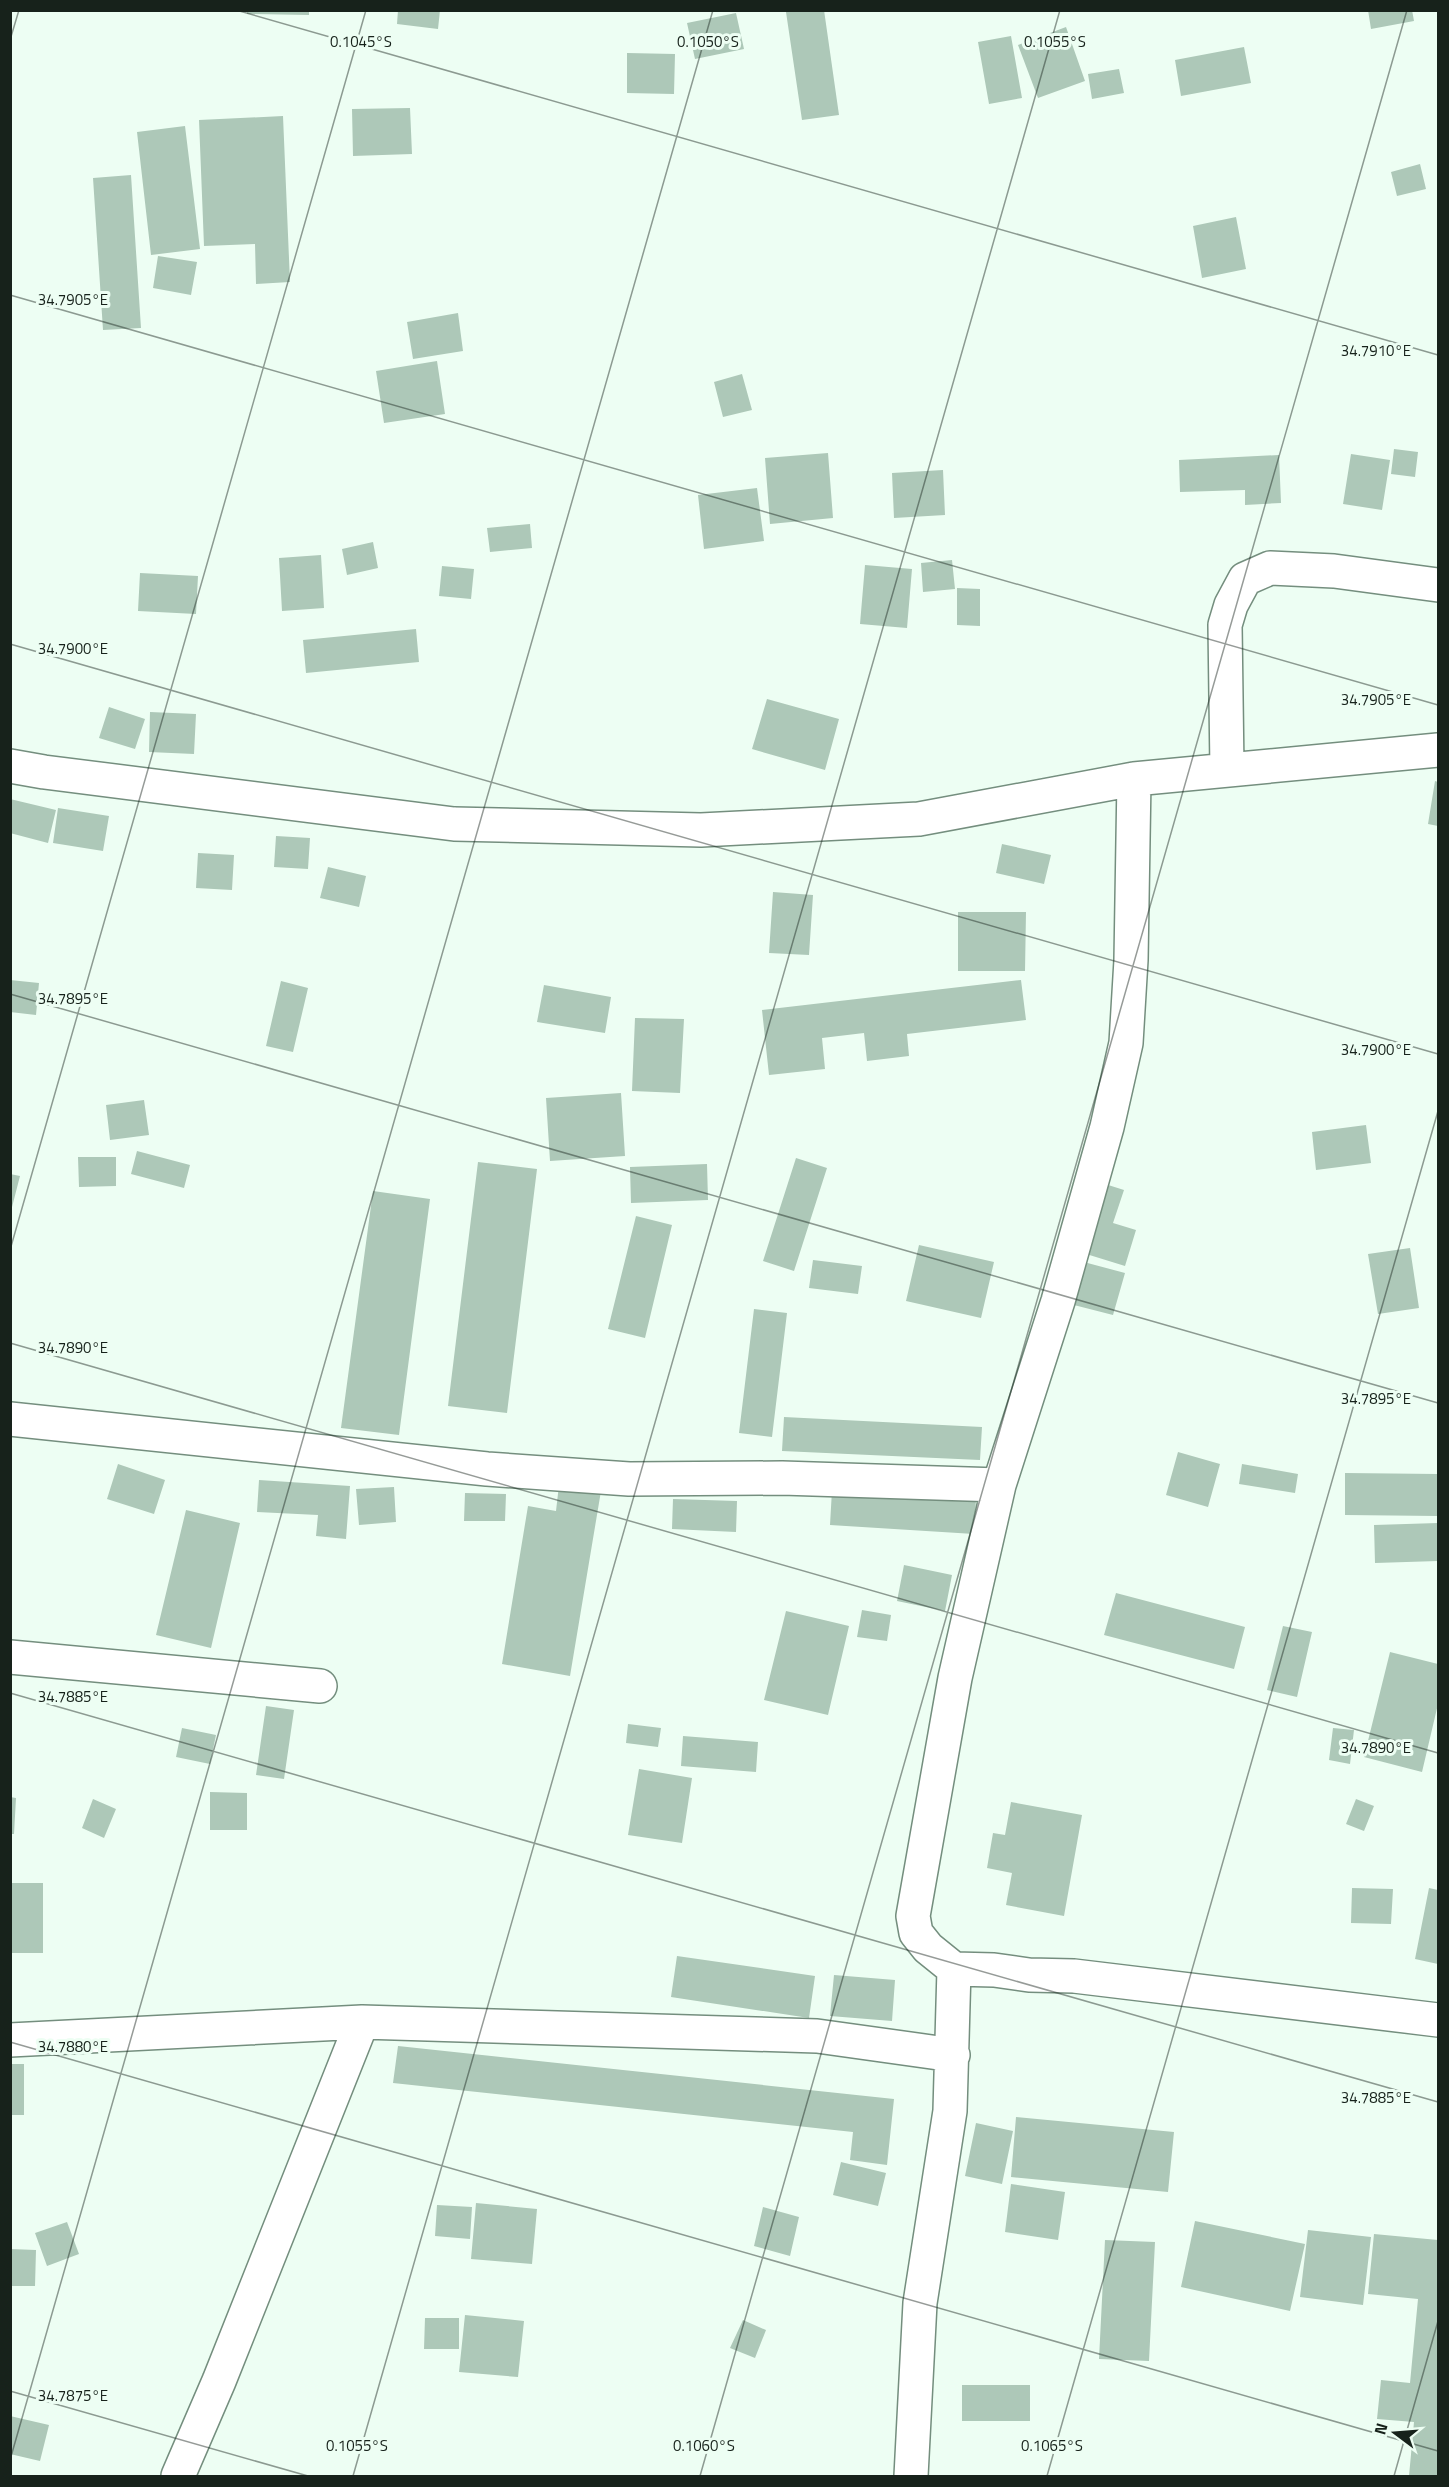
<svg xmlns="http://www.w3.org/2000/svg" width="1449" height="2487" viewBox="0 0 1449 2487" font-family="'Titillium Web',sans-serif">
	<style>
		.building { fill: #adc8b8 }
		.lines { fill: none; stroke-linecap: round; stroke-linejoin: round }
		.street-casing { stroke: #748e7e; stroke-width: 36 }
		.street { stroke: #fff; stroke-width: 33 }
		.ticks { fill: none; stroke: #17221b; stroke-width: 1.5; stroke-opacity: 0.45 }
		.ticks-label { font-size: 15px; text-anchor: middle; fill: #17221b; stroke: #edfef3; stroke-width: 6; stroke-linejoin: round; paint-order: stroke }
	</style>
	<rect width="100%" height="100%" fill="#edfef3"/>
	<path class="building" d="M247 10H309V15L247 14Z
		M398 10H440L438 29 397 24Z
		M794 10H824L839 115 802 120 786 12Z
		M1368 10H1412L1414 21 1371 29Z
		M736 13 744 49 695 59 687 23Z
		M1066 27 1085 81 1038 98 1018 45Z
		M1011 36 1022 98 989 104 978 42Z
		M1244 47 1251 83 1181 96 1175 60Z
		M627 53 675 54 674 94 627 93Z
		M1119 69 1124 93 1092 99 1088 74Z
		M410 108 412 154 353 156 352 109Z
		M283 116 290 282 256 284 255 244 204 246 199 120Z
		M185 126 200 249 151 255 137 132Z
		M1420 164 1426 189 1397 196 1391 172Z
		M131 175 141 328 103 330 93 178Z
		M1236 217 1246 269 1202 278 1193 226Z
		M158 256 197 262 191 295 153 288Z
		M458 313 463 351 413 359 407 322Z
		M437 361 445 414 384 423 376 371Z
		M742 374 752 410 723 417 714 382Z
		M1394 449 1418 452 1415 477 1391 474Z
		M828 453 833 518 770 524 765 458Z
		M1351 454 1390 460 1382 510 1343 504Z
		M1279 455 1281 503 1245 505V490L1180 492 1179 460Z
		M943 470 945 515 894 518 892 473Z
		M757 488 764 541 704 549 698 495Z
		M530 524 532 548 490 552 487 528Z
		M373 542 378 568 347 575 342 549Z
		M321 555 324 608 282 611 279 558Z
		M952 560 955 589 923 592 921 563Z
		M865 565 912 569 907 628 860 624Z
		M442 566 474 569 471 599 439 596Z
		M140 573 198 576 196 614 138 611Z
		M957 588 980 589V626L957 625Z
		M416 629 419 662 306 673 303 640Z
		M767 699 839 719 825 770 752 749Z
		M109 707 145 719 135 749 99 738Z
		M150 712 196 714 194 754 149 752Z
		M1435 781 1438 782V826L1428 824Z
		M10 799 56 810 48 843 10 833Z
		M58 808 109 816 103 851 53 843Z
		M276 836 310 838 308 869 274 867Z
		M1002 844 1051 855 1044 884 996 873Z
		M198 853 234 855 232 890 196 888Z
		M328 867 366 876 359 907 320 898Z
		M773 892 813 895 809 955 769 953Z
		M958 912H1026L1025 971H958Z
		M10 980 39 983 36 1015 10 1012Z
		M1021 980 1026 1020 907 1034 909 1056 867 1061 864 1033 822 1038 825 1069 769 1075 762 1010Z
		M281 981 308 988 293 1052 266 1046Z
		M544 985 611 997 605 1033 537 1022Z
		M635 1018 684 1019 680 1093 632 1091Z
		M621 1093 625 1156 550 1161 546 1098Z
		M144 1100 149 1135 110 1140 106 1105Z
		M1366 1125 1371 1163 1316 1170 1312 1132Z
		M137 1151 190 1165 184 1188 131 1174Z
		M78 1157H116V1186L79 1187Z
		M796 1158 827 1168 794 1271 763 1261Z
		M478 1162 537 1169 507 1413 448 1406Z
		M707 1164 708 1200 631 1203 630 1167Z
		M10 1174 20 1176 11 1211H10Z
		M1105 1184 1124 1190 1113 1223 1136 1230 1125 1266 1083 1253Z
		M373 1191 430 1199 399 1435 341 1428Z
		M636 1216 672 1225 645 1338 608 1329Z
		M919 1245 994 1262 981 1318 906 1301Z
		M1410 1248 1419 1308 1378 1314 1368 1254Z
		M813 1260 862 1266 858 1294 809 1288Z
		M1080 1261 1125 1273 1113 1315 1070 1304Z
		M754 1309 787 1313 772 1437 739 1433Z
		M784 1417 982 1427 980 1460 782 1451Z
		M1178 1452 1220 1464 1208 1507 1166 1495Z
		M118 1464 165 1480 154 1514 107 1499Z
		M1242 1464 1298 1474 1295 1493 1239 1484Z
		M1345 1473 1438 1474V1516L1345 1515Z
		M259 1480 350 1486 346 1539 316 1536 318 1515 257 1512Z
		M559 1485 601 1491 570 1676 502 1664 528 1506 556 1511Z
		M394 1487 396 1522 359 1525 356 1489Z
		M832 1490 976 1499 974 1534 830 1525Z
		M465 1493 506 1494 505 1521H464Z
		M673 1499 737 1501 736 1532 672 1529Z
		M186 1510 240 1523 211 1648 156 1635Z
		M1438 1523V1561L1375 1563 1374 1525Z
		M904 1565 952 1575 945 1611 897 1601Z
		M1116 1593 1245 1627 1234 1669 1104 1635Z
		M862 1610 891 1615 887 1641 857 1637Z
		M786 1611 849 1626 828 1715 764 1700Z
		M1283 1626 1312 1632 1297 1697 1267 1690Z
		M1390 1652 1438 1664V1704L1422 1772 1364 1757Z
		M266 1706 294 1710 284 1779 256 1775Z
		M628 1724 661 1728 658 1747 626 1743Z
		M182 1728 216 1735 210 1764 176 1757Z
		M1333 1728 1354 1730 1350 1764 1329 1760Z
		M683 1736 758 1742 756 1772 681 1766Z
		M639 1769 692 1778 682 1843 628 1835Z
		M210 1792 247 1793V1830H210Z
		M10 1797 16 1798 14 1834H10Z
		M93 1799 116 1809 104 1838 82 1828Z
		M1356 1799 1374 1806 1364 1831 1346 1824Z
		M1011 1802 1082 1815 1064 1916 1006 1905 1012 1873 987 1868 993 1833 1005 1835Z
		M10 1883H43V1953H10Z
		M1352 1888 1393 1889 1391 1924 1351 1923Z
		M1429 1888 1438 1890V1964L1415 1959Z
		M677 1956 815 1976 809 2018 671 1997Z
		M834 1975 895 1980 892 2021 830 2016Z
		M398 2046 894 2099 887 2165 850 2160 853 2132 393 2083Z
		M10 2064H24V2115H10Z
		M1016 2117 1174 2132 1168 2192 1011 2177Z
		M976 2123 1013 2131 1002 2184 965 2176Z
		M841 2162 886 2173 878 2206 833 2195Z
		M1011 2184 1065 2192 1058 2240 1005 2232Z
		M476 2203 537 2209 532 2264 471 2259Z
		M437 2205 472 2207 470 2239 435 2236Z
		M763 2207 799 2217 790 2256 754 2246Z
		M1195 2221 1305 2244 1290 2311 1181 2287Z
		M67 2222 79 2254 47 2266 35 2233Z
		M1308 2230 1371 2237 1363 2305 1300 2297Z
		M1374 2234 1438 2240V2476H1409L1414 2422 1377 2419 1381 2380 1410 2383 1418 2299 1368 2294Z
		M1105 2240 1155 2242 1149 2361 1099 2359Z
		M10 2249 36 2250 35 2286H10Z
		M465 2315 524 2321 518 2377 459 2372Z
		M425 2318H459V2349H424Z
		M743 2320 766 2330 755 2358 730 2348Z
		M962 2385H1030V2421H962Z
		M10 2416 49 2425 40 2461 10 2454Z"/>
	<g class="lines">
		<defs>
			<path id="street" d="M1438 750 1134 779 1131 960 1126 1043 1107 1127 1058 1301 999 1485 955 1678 913 1916 916 1933 928 1948 954 1969 994 1970 1029 1975 1074 1976 1438 2020
				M10 766 44 772 454 824 701 830 919 819 1134 779
				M1227 770 1225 625 1231 605 1245 579 1270 568 1334 571 1438 585
				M10 1419 487 1469 629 1479 782 1478 999 1485
				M10 1657 320 1686
				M10 2040 362 2022
				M178 2476 219 2381 362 2022 817 2036 953 2055
				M911 2476 920 2303 950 2111 954 1969"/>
		</defs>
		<use href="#street" class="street-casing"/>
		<use href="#street" class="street"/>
	</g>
	<path class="ticks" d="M236 10 1438 355M10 40 19 10M10 295 1438 705M10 644 1438 1054M10 994 1438 1403M10 1250 366 10M10 1343 1438 1753M10 1693 1438 2102M10 2042 1438 2451M10 2391 308 2476M10 2460 713 10M353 2476 1060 10M700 2476 1407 10M1047 2476 1438 1111M1394 2476 1438 2321"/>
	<g class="ticks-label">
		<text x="361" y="47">0.1045°S</text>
		<text x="708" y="47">0.1050°S</text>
		<text x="1055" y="47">0.1055°S</text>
		<text x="73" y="305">34.7905°E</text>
		<text x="1376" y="356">34.7910°E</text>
		<text x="73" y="654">34.7900°E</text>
		<text x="1376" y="705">34.7905°E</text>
		<text x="73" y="1004">34.7895°E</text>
		<text x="1376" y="1055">34.7900°E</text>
		<text x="73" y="1353">34.7890°E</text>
		<text x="1376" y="1404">34.7895°E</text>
		<text x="73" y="1702">34.7885°E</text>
		<text x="1376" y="1753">34.7890°E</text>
		<text x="73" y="2052">34.7880°E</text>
		<text x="1376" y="2103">34.7885°E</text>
		<text x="73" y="2401">34.7875°E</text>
		<text x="357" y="2451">0.1055°S</text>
		<text x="704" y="2451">0.1060°S</text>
		<text x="1052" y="2451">0.1065°S</text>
	</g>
	<rect width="1449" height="2487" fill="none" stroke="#17221b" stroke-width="24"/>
	<g transform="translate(1395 2433) rotate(286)" stroke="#edfef3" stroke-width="4.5" paint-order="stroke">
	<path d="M0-4.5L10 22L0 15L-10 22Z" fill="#17221b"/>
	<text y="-9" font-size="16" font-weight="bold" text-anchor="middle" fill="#17221b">N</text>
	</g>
</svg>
